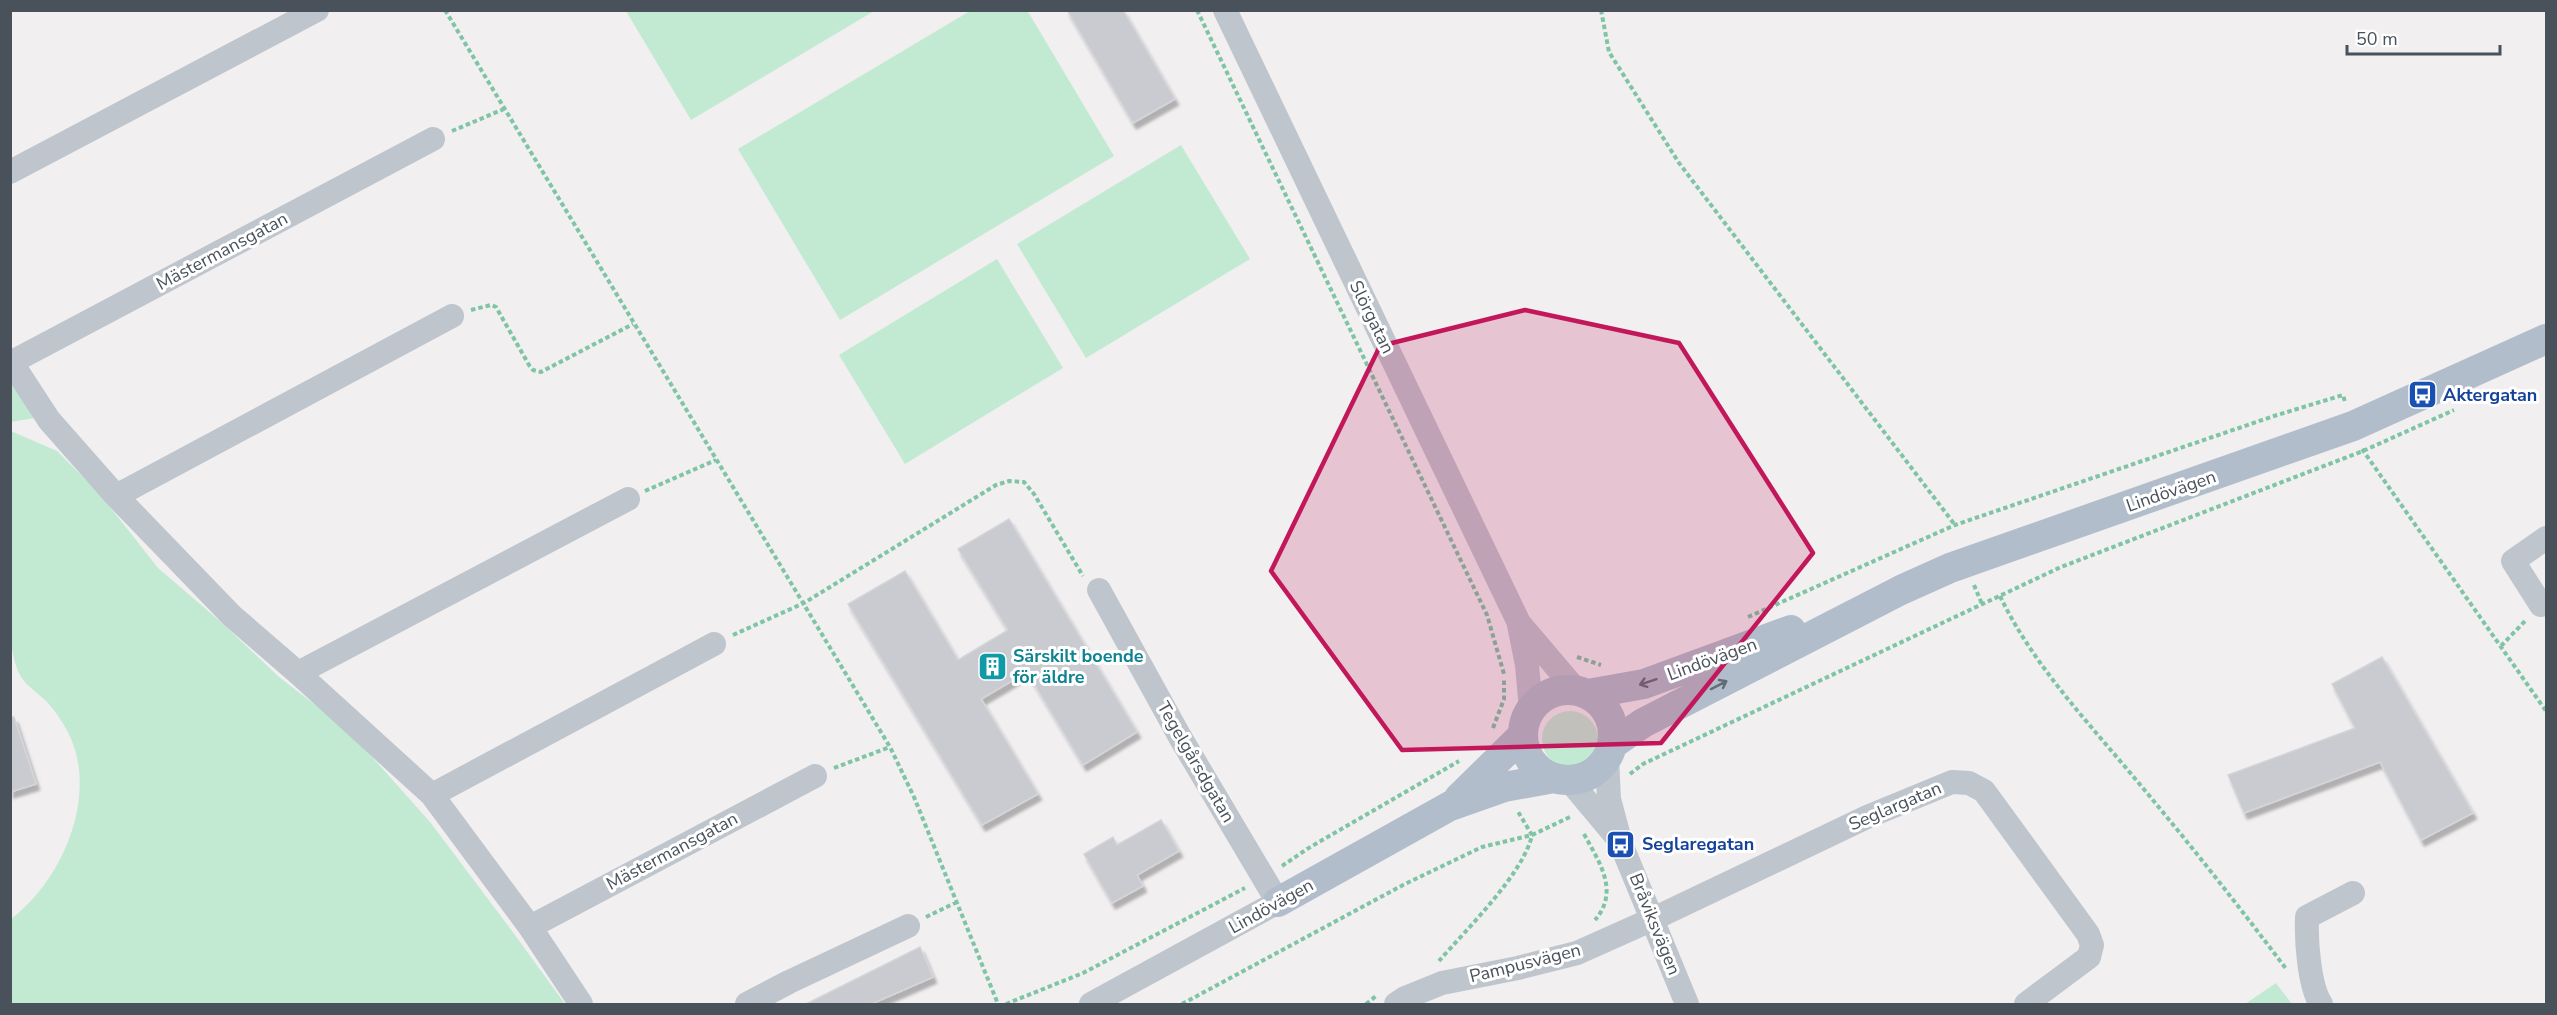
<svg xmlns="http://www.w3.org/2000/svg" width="2557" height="1015" viewBox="0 0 2557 1015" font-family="'Nunito Sans',sans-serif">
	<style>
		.green { fill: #c2ead3 }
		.building { fill: #c9cbd1; stroke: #d3d5d9; stroke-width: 1.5; filter: url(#shadow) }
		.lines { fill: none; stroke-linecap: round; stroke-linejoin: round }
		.path { stroke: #7ec4a5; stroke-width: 4; stroke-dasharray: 4.5 3; stroke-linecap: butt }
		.minor { stroke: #bfc5cc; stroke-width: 24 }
		.major { stroke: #b1bdca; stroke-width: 30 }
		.oneway { stroke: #636c76 }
		.marked { fill: #c2185b; fill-opacity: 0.2; stroke: #c2185b; stroke-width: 4.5; stroke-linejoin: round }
		.labels { text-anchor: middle; stroke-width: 6; stroke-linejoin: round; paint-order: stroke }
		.street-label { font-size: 18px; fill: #49515a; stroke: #fff }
		.transit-label { font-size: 18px; font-weight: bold; fill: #164399; stroke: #fff; text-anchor: start }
		.culture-label { font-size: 18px; font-weight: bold; fill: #0d838f; stroke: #fff; text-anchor: start }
	</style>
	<defs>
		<filter id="shadow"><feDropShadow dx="3.5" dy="6" stdDeviation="1.5" flood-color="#0004"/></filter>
	</defs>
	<rect width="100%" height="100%" fill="#f1efef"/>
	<path class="green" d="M1027 10 1114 156 840 320 738 149 970 11Z
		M626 11H874L691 120Z
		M1181 145 1250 259 1086 358 1017 244Z
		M997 259 1063 368 905 464 839 355Z
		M11 371 35 418 11 422Z
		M11 431 57 451 99 493 158 568 221 622 279 677 349 731 430 822 512 931 565 1004H11V919C64 879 102 789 65 727 60 718 53 708 46 701 38 693 25 685 20 675 15 666 13 654 11 644Z
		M1542 739a28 28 0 1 1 56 0a28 28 0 1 1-56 0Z
		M2276 983 2292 1004H2245Z"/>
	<path class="building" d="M1067 10H1123L1175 99 1133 123Z
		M1009 519 1137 732 1083 765 1027 672 981 699 1038 794 982 825 848 604 905 571 958 660 1008 630 958 549Z
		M2382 657 2473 813 2421 840 2380 762 2244 813 2228 775 2355 728 2332 684Z
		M14 717 36 784 10 792V718Z
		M1161 820 1179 851 1137 875 1143 886 1112 903 1084 854 1113 837 1117 845Z
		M920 947 933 977 869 1005H804Z"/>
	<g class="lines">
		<path class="path" d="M445 10 890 747 914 797 998 1004
			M1197 10 1487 615 1504 674
			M1601 10 1609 52 1679 163 1955 525
			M452 131 504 109
			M471 310 491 305 496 307 529 365 533 370 541 372 633 324
			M2362 449 2546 711
			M645 491 716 460
			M1974 585 1982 604
			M2000 596C2033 665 2088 722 2137 781 2189 843 2238 905 2287 970
			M1748 617 1955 525 2274 416 2343 395 2345 402
			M733 635 804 603 996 485 1009 481 1024 482 1034 494 1083 576
			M2501 646 2526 620
			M1577 657 1601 665
			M1493 728 1504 699V678
			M834 768 890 747
			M1630 774 1643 764 2061 567 2363 451 2454 410
			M1584 834C1599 862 1620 891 1595 920
			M1282 866 1307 849 1459 761
			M926 917 957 902
			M1439 961C1466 930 1524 873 1532 835L1517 810
			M1006 1004 1083 973 1245 888
			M1182 1004 1403 885 1482 847 1532 835 1572 816
			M1366 1004 1376 996"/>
		<path class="minor" d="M1225 10 1519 623 1576 690
			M10 172 317 10
			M10 360 49 420 116 496 232 616 298 673 432 795 530 927 581 1004
			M12 362 433 139
			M116 496 452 316
			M2541 605 2513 561 2546 538
			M1519 625 1527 665 1531 709
			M298 673 628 499
			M1607 758 1609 799 1621 844 1687 1004
			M1569 780 1615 835
			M432 795 714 644
			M530 927 815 776
			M747 1004 789 982 908 926
			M1091 1004 1278 902 1180 737 1099 590
			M1396 1004 1405 998 1442 983 1518 968 1577 953 1653 919 1867 817 1952 782 1969 783 1984 791 2088 934 2092 945 2089 957 2026 1004
			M2321 1004C2309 986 2306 940 2307 917L2353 893"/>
		<path class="major" d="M1523 735a45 45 0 1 1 90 0a45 45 0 1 1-90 0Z
			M1588 694 1644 684 1791 630
			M1613 744 1643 723 1901 590 1950 568 2353 426 2546 339
			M1459 798 1523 735
			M1278 902 1450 806 1504 787 1554 778"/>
	</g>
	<defs><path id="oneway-shaft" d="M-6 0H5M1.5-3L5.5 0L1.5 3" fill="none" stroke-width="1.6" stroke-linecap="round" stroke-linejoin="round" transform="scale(1.5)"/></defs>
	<g class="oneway">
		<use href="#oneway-shaft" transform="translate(1648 682) rotate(162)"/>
		<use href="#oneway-shaft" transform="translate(1719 685) rotate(-27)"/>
	</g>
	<path class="marked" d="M1525 310 1679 343 1813 553 1661 743 1402 750 1271 571 1380 346Z"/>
	<defs>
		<symbol id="bus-square" viewBox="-11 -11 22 22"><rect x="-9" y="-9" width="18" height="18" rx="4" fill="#1a4fb4" stroke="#fff"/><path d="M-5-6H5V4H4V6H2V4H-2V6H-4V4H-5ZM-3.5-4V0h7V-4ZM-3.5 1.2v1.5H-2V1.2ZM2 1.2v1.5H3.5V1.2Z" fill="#fff"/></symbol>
		<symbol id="building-square" viewBox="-11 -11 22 22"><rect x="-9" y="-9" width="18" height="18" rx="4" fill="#0f9aa8" stroke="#fff"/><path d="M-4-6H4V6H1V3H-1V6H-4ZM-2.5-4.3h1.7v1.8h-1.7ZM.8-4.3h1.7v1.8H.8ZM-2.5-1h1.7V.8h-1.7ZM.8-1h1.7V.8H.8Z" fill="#fff"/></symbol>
	</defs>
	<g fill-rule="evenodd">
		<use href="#bus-square" x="2406" y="378" width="33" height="33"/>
		<use href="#building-square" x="976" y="650" width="33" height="33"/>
		<use href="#bus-square" x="1604" y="828" width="33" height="33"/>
	</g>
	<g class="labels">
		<g class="street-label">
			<text transform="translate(222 251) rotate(-28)" y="6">Mästermansgatan</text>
			<text transform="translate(1372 317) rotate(64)" y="6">Slörgatan</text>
			<text transform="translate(2171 491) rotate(-19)" y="6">Lindövägen</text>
			<text transform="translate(1712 659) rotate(-20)" y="6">Lindövägen</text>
			<text transform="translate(1196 762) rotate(60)" y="6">Tegelgårsdgatan</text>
			<text transform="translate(1895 806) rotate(-23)" y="6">Seglargatan</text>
			<text transform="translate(672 851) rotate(-28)" y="6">Mästermansgatan</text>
			<text transform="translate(1271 906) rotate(-29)" y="6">Lindövägen</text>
			<text transform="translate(1655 924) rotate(68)" y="6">Bråviksvägen</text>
			<text transform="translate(1525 963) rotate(-14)" y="6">Pampusvägen</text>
		</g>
		<g class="transit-label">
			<text x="2443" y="401">Aktergatan</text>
			<text x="1642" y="850">Seglaregatan</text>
		</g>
		<g class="culture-label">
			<text x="1013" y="662">Särskilt boende<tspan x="1013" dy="21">för äldre</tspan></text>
		</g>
	</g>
	<rect width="2557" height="1015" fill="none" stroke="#49515a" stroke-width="24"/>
	<path d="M2347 45v9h153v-9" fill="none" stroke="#49515a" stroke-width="3"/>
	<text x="2356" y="45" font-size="18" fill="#49515a" stroke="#ffffff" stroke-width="4.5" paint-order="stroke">50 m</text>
</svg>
